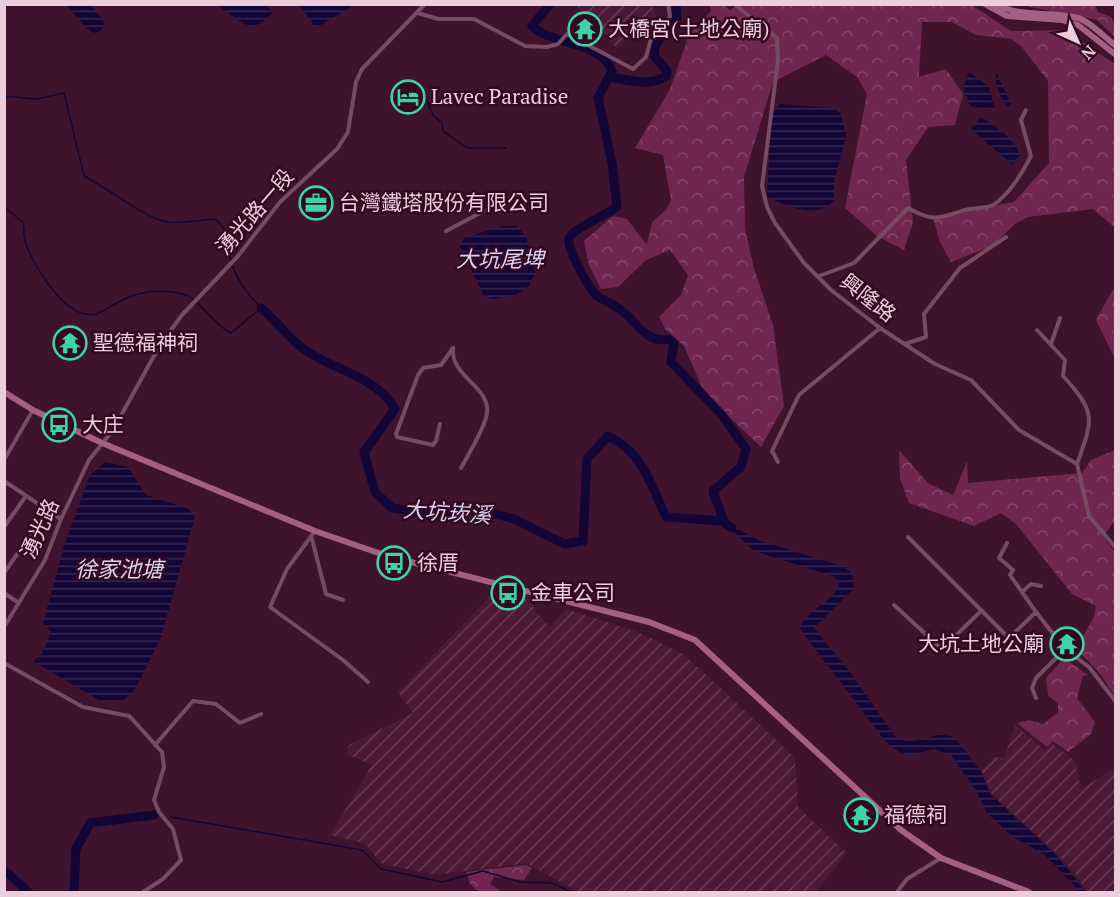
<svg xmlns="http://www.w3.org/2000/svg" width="1120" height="897" viewBox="0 0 1120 897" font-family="'PT Serif','Noto Sans TC',serif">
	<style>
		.industrial { fill: url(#industrial-furrows) }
		.forest { fill: url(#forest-crowns) }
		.water { fill: url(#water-rules) }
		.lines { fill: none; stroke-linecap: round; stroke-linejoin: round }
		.stream { stroke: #130536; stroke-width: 1.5 }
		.river { stroke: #130536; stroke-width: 9 }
		.street { stroke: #774b62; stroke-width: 4 }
		.secondary { stroke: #a45f84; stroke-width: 6 }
		.labels { text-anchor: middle; stroke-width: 5; stroke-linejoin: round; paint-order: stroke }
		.poi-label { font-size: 21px; fill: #eccddc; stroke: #340723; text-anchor: start }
		.street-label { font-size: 21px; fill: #eccddc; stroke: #340723 }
		.water-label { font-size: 22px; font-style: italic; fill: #d6d5ef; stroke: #340723 }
	</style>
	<defs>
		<pattern id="industrial-furrows" width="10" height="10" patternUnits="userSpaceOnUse" patternTransform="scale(1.5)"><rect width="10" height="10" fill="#4d1938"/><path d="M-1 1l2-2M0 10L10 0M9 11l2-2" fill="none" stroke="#673954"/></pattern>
		<pattern id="forest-crowns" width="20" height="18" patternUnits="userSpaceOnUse" patternTransform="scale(1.5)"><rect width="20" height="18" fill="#6f2752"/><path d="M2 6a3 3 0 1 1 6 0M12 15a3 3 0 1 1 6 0" fill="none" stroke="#84456a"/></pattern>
		<pattern id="water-rules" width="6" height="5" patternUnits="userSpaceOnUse" patternTransform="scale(1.5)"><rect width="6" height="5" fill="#130536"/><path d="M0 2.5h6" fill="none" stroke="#362852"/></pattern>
	</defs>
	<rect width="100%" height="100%" fill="#3f122d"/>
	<path class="industrial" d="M576 5H652L657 15 617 48Z
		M495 591 532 601 535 611 550 627 566 609 638 632 683 654 727 694 795 758 798 807 847 853 816 892H578L526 863 437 875 382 864 365 844 330 835 372 765 346 754 349 745 413 713 398 692Z
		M1015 725 1045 750 1052 743 1075 761 1081 789 1115 768V892H1087L1078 877 1055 852 992 794 982 771 994 757 1004 758Z"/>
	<path class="forest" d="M740 4 972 5 1011 31 1065 30 1115 64V228L1093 209 1028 217 1015 224 992 246 951 262 940 242 933 217 1014 202 1049 163 1048 81 1021 46 1011 39 976 35 952 22H922L919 77 946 69 963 94 955 125 928 127 906 160 913 222 904 250 877 236 845 208 867 94 857 77 826 55 773 82 744 177 745 229 754 268 773 325 784 406 761 447 705 394 684 346 666 330 659 317 681 295 688 275 670 250 646 260 618 287 601 289 589 265 584 241 613 216 627 219 647 245 652 222 666 210 671 200 663 155 635 148 670 89 689 35 711 11 710 5H725L730 10Z
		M1021 5H1095L1098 12 1111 17 1115 23V37L1097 20Z
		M1115 286V359L1096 320Z
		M899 450 928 483 953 495 967 462 968 483 1082 473 1091 460 1115 450V521L1103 536 1115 552V697L1102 676 1076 648 1094 617 1096 606 1072 594 1016 524 1001 513 974 526 909 503 900 479Z
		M1064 658 1088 675 1083 676 1077 698 1095 722 1091 734 1068 752 1053 741 1047 747 1017 723 1029 720 1043 724 1058 712V704L1048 695 1046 678Z
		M526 865 532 868 524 880 494 877 490 884 502 892H479L470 884 466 872Z"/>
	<path class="water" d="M67 5H90L103 19 104 27 96 34 87 29Z
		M217 5H266L273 12 264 21 253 27C239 23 229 13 217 5Z
		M299 5H354L316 28Z
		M969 72 988 86 995 108 984 109 970 106 963 87Z
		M996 72 1011 104 1008 107C1000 98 994 84 996 72Z
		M780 104 833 108 841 114 846 136 834 182V201C815 220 788 206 767 197L771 116Z
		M981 118C996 125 1014 139 1020 155L1012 164 973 131 971 127Z
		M503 226H517L526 237 535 273 529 286 515 295 493 299 484 296 459 245 466 237Z
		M105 462 128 467 146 495 189 509 195 517 161 637 136 688 122 702H102L33 661 42 654 51 632 43 623 64 546 90 475Z
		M724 522 760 541 845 567 852 574 854 588 814 628 850 672 895 736C912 751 935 727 955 738L980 770 991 795 1055 854 1086 892H1080L1045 855 1013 837 987 813 976 791 951 755 934 749 909 755 899 752 885 741 800 629C806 608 834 604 839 583L835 577 754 551Z"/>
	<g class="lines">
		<path class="stream" d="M4 96 36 99 64 93 84 176C108 188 145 218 167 222 182 224 200 220 215 219 236 238 225 243 232 265 238 282 249 295 261 308L231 333C212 324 199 298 183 294 159 288 138 291 117 303 111 306 103 312 96 314 68 321 38 272 28 249 24 242 24 231 23 222L4 207
			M425 96 433 115 442 123 443 131 467 148H506
			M171 817 362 850 381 869 442 882 483 871 520 882 552 883 571 892"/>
		<path class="river" d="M550 4 532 26C554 46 600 41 612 71L598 98 612 163 617 207C607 215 571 229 569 239 567 249 589 289 597 296 605 301 614 305 621 310 637 322 646 344 669 339L674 343 671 362 722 415 746 449 741 467 713 491 724 522
			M609 77C628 80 651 87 666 76L667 71 654 56C654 39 668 31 677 18L676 4
			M261 308C276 320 286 336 301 347 330 370 376 375 395 409L364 452 375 492 392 508 427 514 477 509 514 519 565 544 583 541 587 459 608 436C644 454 650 483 666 517L722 521 732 528
			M4 873H8L28 892
			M74 892 76 849 90 823 154 815"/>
		<path class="street" d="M734 4 777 38 778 60 762 186 767 207 775 223 804 263 831 290 880 328 935 364 971 380 1019 430 1077 464 1089 516 1116 548
			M418 13 438 19H474L525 46 547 47 558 44 567 34 633 69 646 57 652 35 668 21 670 16 668 4
			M446 231 486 210
			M819 276 854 263 908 208C933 222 937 219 965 210 974 207 985 209 993 205 1008 196 1023 172 1031 156L1021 120 1026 110
			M1037 330 1065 360 1063 376C1097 413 1093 419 1077 464
			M905 344 926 337 924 314 960 268 1006 237
			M1051 344 1060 318
			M453 349C451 377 490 386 487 413 486 426 468 455 461 468
			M440 424 436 441 433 445 397 437 396 434 418 375 423 368 441 365 453 348
			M4 460 33 410
			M778 462 772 451 799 395 880 328
			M4 481 61 519
			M4 527 26 496
			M315 531 287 569 270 607 343 660 368 682
			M908 537 1009 638 1036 612 1010 575 1013 570 999 558 1007 543
			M312 539 326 594 343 600
			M4 573 47 511
			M1022 592 1031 584 1041 586
			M4 593 19 603
			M894 605 942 649 981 611
			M1036 612 1065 649 1089 667 1116 702
			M4 627 45 560 61 519 89 460 113 430 160 345 182 315 238 256 280 202 337 149 348 132 356 82 362 69 425 4
			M4 663 83 707 129 716 133 720 162 752 164 767 154 800 159 812 173 829 181 860 163 879 143 892
			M1036 698 1032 688 1036 678 1065 649
			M155 745 193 701 216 704 240 723 261 714
			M897 892 907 879 941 858"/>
		<path class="secondary" d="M985 4 1007 16 1062 20 1078 25 1116 55
			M997 4C1021 19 1051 10 1078 18 1091 22 1105 38 1116 46
			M4 392 33 410 102 443 315 531 387 556 649 622 695 640 901 830 941 858 1029 892"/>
	</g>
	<defs>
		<symbol id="temple-ring" viewBox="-11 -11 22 22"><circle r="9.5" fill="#340723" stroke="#3cd4a4" stroke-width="1.5"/><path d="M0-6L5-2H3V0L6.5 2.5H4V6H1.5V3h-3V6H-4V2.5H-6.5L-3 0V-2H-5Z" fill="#3cd4a4"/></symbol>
		<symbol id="hotel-ring" viewBox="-11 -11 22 22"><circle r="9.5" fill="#340723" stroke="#3cd4a4" stroke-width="1.5"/><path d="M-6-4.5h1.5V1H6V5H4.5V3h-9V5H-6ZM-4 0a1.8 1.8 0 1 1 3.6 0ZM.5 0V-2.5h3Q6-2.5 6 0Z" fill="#3cd4a4"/></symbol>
		<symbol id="office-ring" viewBox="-11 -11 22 22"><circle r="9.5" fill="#340723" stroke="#3cd4a4" stroke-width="1.5"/><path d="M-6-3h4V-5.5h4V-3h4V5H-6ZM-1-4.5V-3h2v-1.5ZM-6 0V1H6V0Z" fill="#3cd4a4"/></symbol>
		<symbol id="bus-ring" viewBox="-11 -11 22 22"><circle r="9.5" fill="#340723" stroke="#3cd4a4" stroke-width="1.5"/><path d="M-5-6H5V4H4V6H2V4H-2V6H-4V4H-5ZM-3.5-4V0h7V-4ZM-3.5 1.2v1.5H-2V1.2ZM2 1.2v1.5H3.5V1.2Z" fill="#3cd4a4"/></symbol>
	</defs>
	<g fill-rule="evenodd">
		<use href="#temple-ring" x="566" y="10" width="38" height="38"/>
		<use href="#hotel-ring" x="389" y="78" width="38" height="38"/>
		<use href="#office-ring" x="297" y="184" width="38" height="38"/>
		<use href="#temple-ring" x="51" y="324" width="38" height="38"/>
		<use href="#bus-ring" x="40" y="406" width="38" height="38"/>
		<use href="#bus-ring" x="375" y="544" width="38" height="38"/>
		<use href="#bus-ring" x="489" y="574" width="38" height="38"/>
		<use href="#temple-ring" x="1048" y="625" width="38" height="38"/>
		<use href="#temple-ring" x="842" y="796" width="38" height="38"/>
	</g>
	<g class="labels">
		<g class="poi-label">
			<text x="608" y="36">大橋宮(土地公廟)</text>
			<text x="431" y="104">Lavec Paradise</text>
			<text x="339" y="210">台灣鐵塔股份有限公司</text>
			<text x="93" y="350">聖德福神祠</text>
			<text x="82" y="432">大庄</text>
			<text x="417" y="570">徐厝</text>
			<text x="531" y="600">金車公司</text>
			<text x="1044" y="651" text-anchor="end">大坑土地公廟</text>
			<text x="884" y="822">福德祠</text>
		</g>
		<g class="street-label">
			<text transform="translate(255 212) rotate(-49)" y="7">湧光路一段</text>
			<text transform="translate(868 298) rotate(38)" y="7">興隆路</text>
			<text transform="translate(40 529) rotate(-66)" y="7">湧光路</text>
		</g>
		<g class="water-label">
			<text x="500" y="267">大坑尾埤</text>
			<text transform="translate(447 512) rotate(4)" y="8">大坑崁溪</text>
			<text x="119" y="577">徐家池塘</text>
		</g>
	</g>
	<rect width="1120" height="897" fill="none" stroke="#eccddc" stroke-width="12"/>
	<g transform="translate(1078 42) rotate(135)" stroke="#340723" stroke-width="4.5" paint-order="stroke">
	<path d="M0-4.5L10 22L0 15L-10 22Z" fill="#eccddc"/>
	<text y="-9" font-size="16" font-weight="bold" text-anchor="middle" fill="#eccddc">N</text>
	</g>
</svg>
